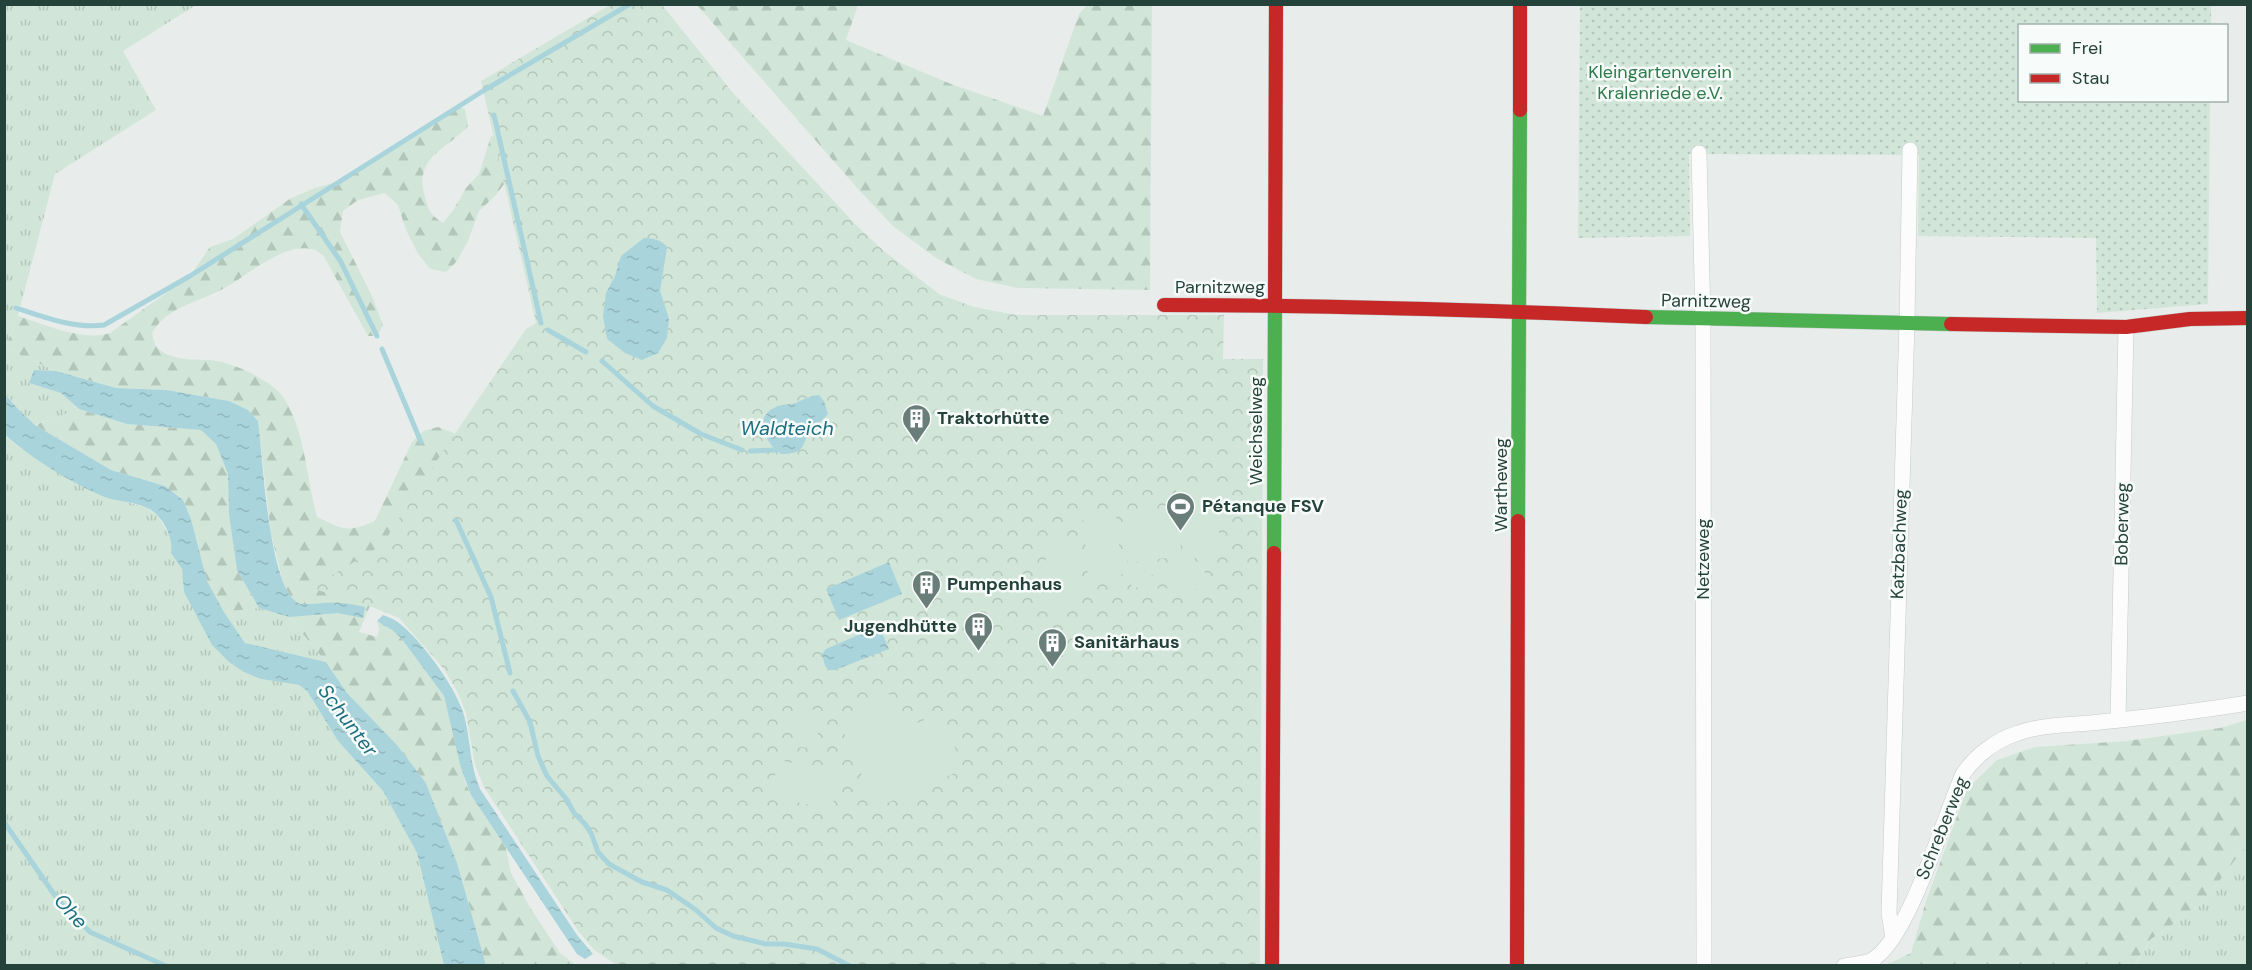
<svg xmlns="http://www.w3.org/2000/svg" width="2252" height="970" viewBox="0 0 2252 970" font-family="'DM Sans',sans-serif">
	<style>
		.grass { fill: url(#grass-tufts) }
		.forest { fill: url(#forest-firs) }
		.park { fill: url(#park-crowns) }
		.garden { fill: url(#garden-dots) }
		.pitch { fill: #d1e6d8 }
		.water { fill: url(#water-ripples) }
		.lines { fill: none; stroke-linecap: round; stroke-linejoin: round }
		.stream { stroke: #a9d4db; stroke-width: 5 }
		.street-casing { stroke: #c5cac8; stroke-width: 16 }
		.fast-casing { stroke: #c3cbc8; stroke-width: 15 }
		.jam-casing { stroke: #c3cbc8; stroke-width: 15 }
		.street { stroke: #fcfcfc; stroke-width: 15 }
		.fast { stroke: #4caf50; stroke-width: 14 }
		.jam { stroke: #c62828; stroke-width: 14 }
		.labels { text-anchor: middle; stroke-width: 5; stroke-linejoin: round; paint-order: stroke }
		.park-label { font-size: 18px; fill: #2d7a4b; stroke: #f7fbf9 }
		.street-label { font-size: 18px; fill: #24423a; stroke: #f7fbf9 }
		.poi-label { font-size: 18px; font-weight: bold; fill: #24423a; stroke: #f7fbf9; text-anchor: start }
		.water-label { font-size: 20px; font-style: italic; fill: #1c6f80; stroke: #f7fbf9 }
	</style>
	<defs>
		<pattern id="grass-tufts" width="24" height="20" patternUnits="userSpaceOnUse" patternTransform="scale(1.5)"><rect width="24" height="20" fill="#d1e6d8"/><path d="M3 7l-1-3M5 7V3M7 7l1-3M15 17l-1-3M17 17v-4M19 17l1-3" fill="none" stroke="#b3c6ba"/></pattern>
		<pattern id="forest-firs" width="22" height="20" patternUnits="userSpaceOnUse" patternTransform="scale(1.5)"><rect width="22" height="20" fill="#d1e6d8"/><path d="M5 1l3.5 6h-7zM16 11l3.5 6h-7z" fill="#b3c6ba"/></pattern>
		<pattern id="park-crowns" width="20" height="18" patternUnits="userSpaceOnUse" patternTransform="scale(1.5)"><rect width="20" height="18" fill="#d1e6d8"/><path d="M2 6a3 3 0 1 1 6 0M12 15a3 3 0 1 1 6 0" fill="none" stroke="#b3c6ba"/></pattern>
		<pattern id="garden-dots" width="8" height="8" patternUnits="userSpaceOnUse" patternTransform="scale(1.5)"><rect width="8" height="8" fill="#d1e6d8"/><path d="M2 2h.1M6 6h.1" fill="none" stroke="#b3c6ba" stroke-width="1.8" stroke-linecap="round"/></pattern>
		<pattern id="water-ripples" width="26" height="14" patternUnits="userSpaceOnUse" patternTransform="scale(1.5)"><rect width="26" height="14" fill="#a9d4db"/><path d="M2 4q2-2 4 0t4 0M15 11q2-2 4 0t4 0" fill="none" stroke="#91b7bd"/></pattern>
	</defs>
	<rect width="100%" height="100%" fill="#e8edeb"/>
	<path class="grass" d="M4 5H196L123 51 156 110 55 174 18 316 5 348 56 371 34 370 29 383 61 393 79 409 35 425 19 410 5 393Z
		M4 435 16 445 103 496 145 507 157 515 173 541 171 553 182 569 184 592 261 679 299 685 307 691 338 741 383 791 417 853 444 965H5Z
		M259 608 289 617 326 662 245 643 224 612Z
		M2247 844V965L2134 966 2151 939 2201 905Z"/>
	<path class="forest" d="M697 5H858L846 40 951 84 1043 116 1079 14 1087 5H1152L1150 290 1018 288 976 279 936 258 893 226 858 189Z
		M458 107 465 109 468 126C447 150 413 156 425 197 429 212 430 214 443 223L454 209 466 188 479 174 491 136 510 138V176L496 195 479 211 468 241 457 261 446 272 430 269 417 252 406 230 398 205 385 193 358 200 343 211 340 232 372 296 383 325 377 336H368L323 255C319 253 315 249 311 249 284 243 249 274 228 286 202 302 168 305 152 333 153 337 154 343 156 346 170 363 199 358 217 361 236 364 274 382 284 398 305 431 307 480 317 517 345 530 346 533 375 521L412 442 423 431 438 427 459 435 372 601 359 632 377 637 379 630 377 621 392 630 401 638 444 696 465 781 471 795 506 848 511 873 531 909 560 953 576 965H486L457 863 426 783 397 745 347 693 326 662 289 617 290 598 282 578 271 534 258 421 248 410 229 401 168 390 116 388 56 371 5 348 18 316C44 324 84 342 110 333L190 276 210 247 233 239 291 198 315 188 336 182Z
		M79 409 127 424 201 430 216 444 228 474 229 515 237 570 259 608 224 612 207 581 191 519 183 500 165 486 111 470 35 425Z
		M2247 720V844L2201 905 2151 939 2134 965H1886L1911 953 1926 901 1967 789 1997 760 2035 747 2127 741 2220 728Z"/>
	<path class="park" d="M610 5H662L734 94 858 227 884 251 939 294 974 307 1016 315H1224L1223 359H1263L1260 965H617L594 950 579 932 484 787 475 765 466 713 457 691 443 668 399 618 367 605 311 588 382 545 423 481 526 329 536 323 481 81Z"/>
	<path class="garden" d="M1580 5H2211V25L2020 26V100L2210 101 2208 304 2097 313 2096 238 1918 236 1919 155 1689 154 1690 236 1578 238Z"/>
	<path class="pitch" d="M1214 486 1221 549 1183 553 1176 490Z
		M1177 512 1182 556 1128 563 1123 519Z
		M1116 514 1122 575 1088 578 1083 517Z
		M1078 542 1082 602 1049 605 1045 544Z
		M1194 554 1195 562 1204 561 1206 588 1128 598 1127 590 1172 588 1169 565 1184 563V555Z
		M1163 561H1166L1167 566 1162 567 1135 589C1127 582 1127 574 1128 564Z
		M889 694 904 729 940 713 964 769 876 808 837 717Z
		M798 709 819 710 817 748 795 747Z
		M778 760 840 772 832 809 771 797Z"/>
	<path class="water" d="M644 238C654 238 661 240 667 247L660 291 669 319 667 338 658 353 642 360 625 353 607 339 603 316 606 293 615 276 621 256Z
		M34 370 56 371 116 388 167 390 229 401 248 410 258 421C263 456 268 586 298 603 302 605 306 604 311 604 334 602 343 602 365 607L363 618 338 613 289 617 259 608 237 570 229 515 228 474 216 444 201 430 127 424 79 409 61 393 29 383Z
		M4 393 19 410 35 425 111 470 165 486 183 500 191 519 207 581 224 612 245 643 326 662 347 693 397 745 426 783 457 863 486 965H444L417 853 383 791 338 741 307 691 299 685 261 679 244 672 229 662 212 645 184 592 182 569 171 553C173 540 167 526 158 516 145 501 119 503 102 496 68 481 33 459 5 435Z
		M819 395 824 401 828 414C824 420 817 423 813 428 799 445 808 454 781 454 764 442 752 416 778 406 784 404 790 405 796 403 804 399 810 396 819 395Z
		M889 562 902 594 839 620 826 589Z
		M383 615C388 617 394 619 399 623 422 641 454 685 463 712 471 737 469 764 480 789L577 935 593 954 585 959 577 954 471 795 461 768 444 696 401 638 392 630 377 621Z
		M879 626 889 649 835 670H829L825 666 822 654 826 649Z"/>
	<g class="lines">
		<path class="stream" d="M494 115 541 323
			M301 204 341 262 377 336
			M16 308C43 317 75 329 104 325L190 276 483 91 630 4
			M548 330 586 352
			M382 349 421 442
			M602 361 653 406 701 434 742 450
			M750 451 776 450
			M456 520 491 597 510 673
			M513 691 530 722 538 756 547 776 567 800 574 813 585 824 591 833 598 852 609 864 642 882 667 890 696 910 716 928 733 936 766 944H784L817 949 850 966
			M4 822 58 900 90 932 166 966"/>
		<defs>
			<path id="street" d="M1699 153 1703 320 1704 966
				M2118 720 2126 327
				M1893 938 1889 913 1907 322 1910 150
				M1844 966C1852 964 1865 964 1872 960 1909 939 1944 816 1963 774 1976 755 1996 740 2018 733 2043 724 2074 725 2100 722 2150 717 2199 711 2248 703"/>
			<path id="fast" d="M1646 317 1951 324
				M1518 521 1520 110
				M1274 553 1275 299"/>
			<path id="jam" d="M1520 110V4
				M1275 299 1276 4
				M1164 305C1325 305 1485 310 1646 317
				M1951 324 2126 327 2190 319 2248 318
				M1272 966 1274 553
				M1517 966 1518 521"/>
		</defs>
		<use href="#street" class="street-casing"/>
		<use href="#fast" class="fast-casing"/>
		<use href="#jam" class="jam-casing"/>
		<use href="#street" class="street"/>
		<use href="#fast" class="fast"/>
		<use href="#jam" class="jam"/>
	</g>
	<defs>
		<symbol id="building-pin" viewBox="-11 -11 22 30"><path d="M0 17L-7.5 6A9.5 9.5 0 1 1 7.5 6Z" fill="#697e78" stroke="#f7fbf9"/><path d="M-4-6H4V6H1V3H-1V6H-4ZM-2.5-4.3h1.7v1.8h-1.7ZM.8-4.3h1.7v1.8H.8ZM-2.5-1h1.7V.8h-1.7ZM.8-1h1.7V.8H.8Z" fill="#fff"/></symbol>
		<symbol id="stadium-pin" viewBox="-11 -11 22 30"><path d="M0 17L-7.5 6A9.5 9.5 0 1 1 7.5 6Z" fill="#697e78" stroke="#f7fbf9"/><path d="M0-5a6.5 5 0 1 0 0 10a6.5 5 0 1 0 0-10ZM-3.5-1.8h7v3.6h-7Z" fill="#fff"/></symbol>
	</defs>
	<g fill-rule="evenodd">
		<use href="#building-pin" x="900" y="402" width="33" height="45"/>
		<use href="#stadium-pin" x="1164" y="490" width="33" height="45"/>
		<use href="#building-pin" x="910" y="568" width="33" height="45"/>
		<use href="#building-pin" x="962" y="610" width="33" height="45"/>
		<use href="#building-pin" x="1036" y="626" width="33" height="45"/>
	</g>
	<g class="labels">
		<g class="park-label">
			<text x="1660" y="78">Kleingartenverein<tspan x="1660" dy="21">Kralenriede e.V.</tspan></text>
		</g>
		<g class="street-label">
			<text x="1220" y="293">Parnitzweg</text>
			<text transform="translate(1706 301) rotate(1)" y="6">Parnitzweg</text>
			<text transform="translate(1256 431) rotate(-90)" y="6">Weichselweg</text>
			<text transform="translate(1501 485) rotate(-90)" y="6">Wartheweg</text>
			<text transform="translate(2122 524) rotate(-89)" y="6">Boberweg</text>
			<text transform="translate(1899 544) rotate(-88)" y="6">Katzbachweg</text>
			<text transform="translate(1703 559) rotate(-90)" y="6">Netzeweg</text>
			<text transform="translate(1942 828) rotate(-68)" y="6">Schreberweg</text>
		</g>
		<g class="poi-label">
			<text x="937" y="424">Traktorhütte</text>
			<text x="1202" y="512">Pétanque FSV</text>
			<text x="947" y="590">Pumpenhaus</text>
			<text x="957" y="632" text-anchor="end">Jugendhütte</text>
			<text x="1074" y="648">Sanitärhaus</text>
		</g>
		<g class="water-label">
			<text x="787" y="435">Waldteich</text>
			<text transform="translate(348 720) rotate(53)" y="7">Schunter</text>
			<text transform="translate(71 911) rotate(48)" y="7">Ohe</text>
		</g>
	</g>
	<rect width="2252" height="970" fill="none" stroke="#24423a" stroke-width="12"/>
	<rect x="2018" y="24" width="210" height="78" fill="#f7fbf9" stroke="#a3b1ad" stroke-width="1.5"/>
	<rect x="2030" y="44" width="30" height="9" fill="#4caf50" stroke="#a3b1ad" stroke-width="1.5"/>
	<text x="2072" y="54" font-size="18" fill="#24423a">Frei</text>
	<rect x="2030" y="74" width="30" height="9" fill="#c62828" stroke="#a3b1ad" stroke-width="1.5"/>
	<text x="2072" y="84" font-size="18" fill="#24423a">Stau</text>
</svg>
